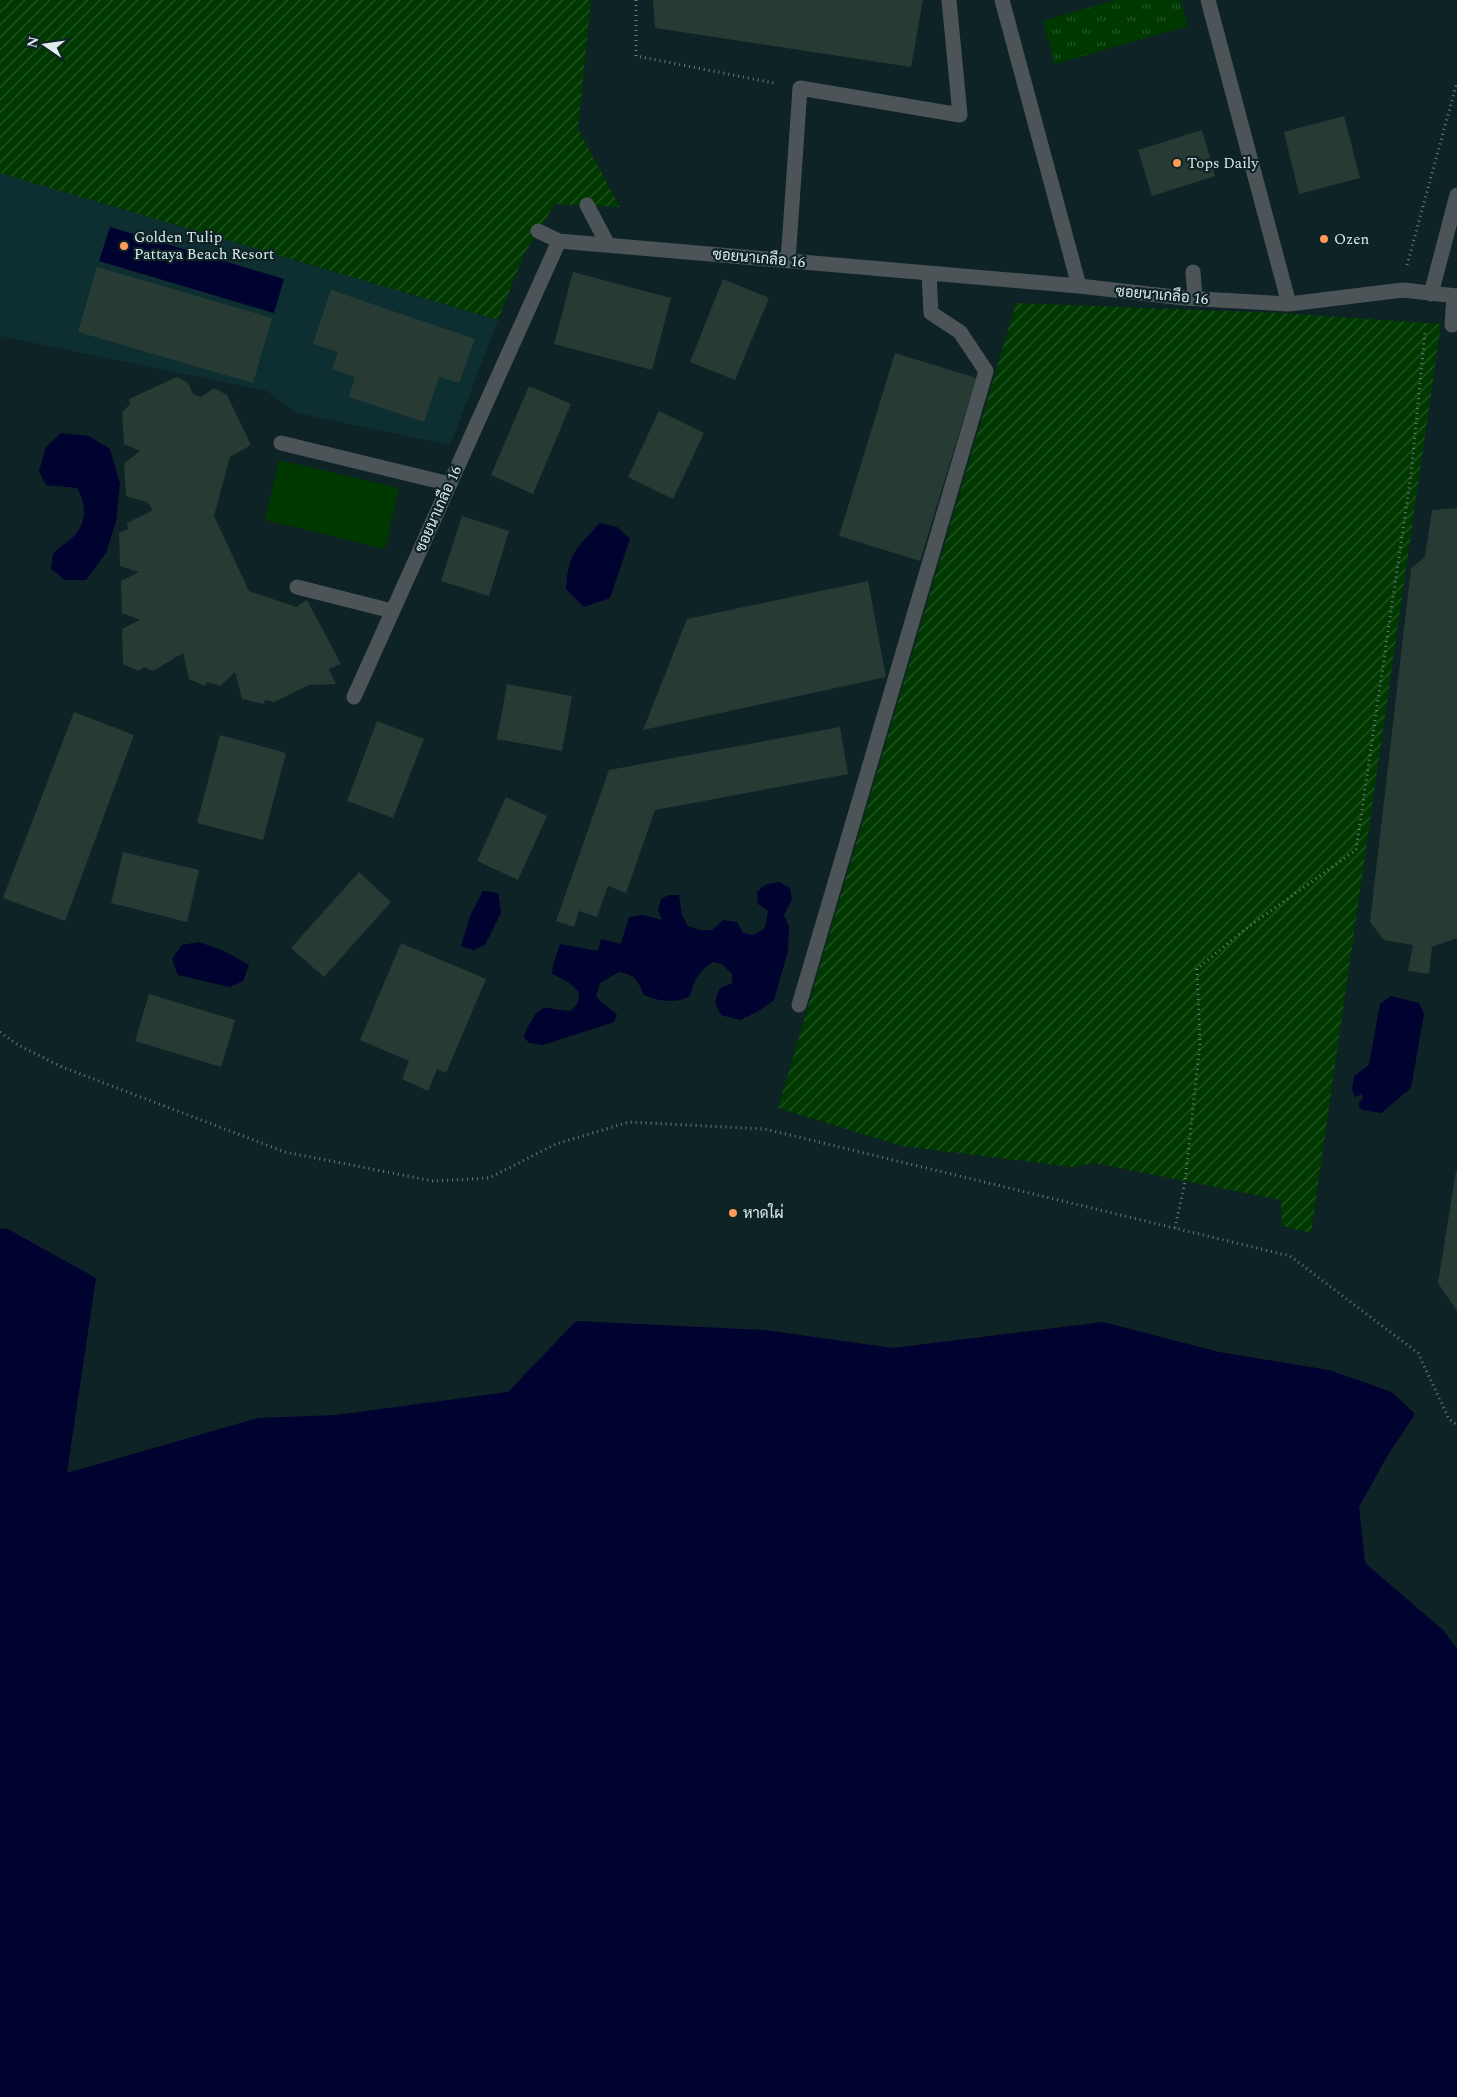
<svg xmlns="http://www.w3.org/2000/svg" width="1457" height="2097" viewBox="0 0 1457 2097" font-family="Spectral,Sarabun,serif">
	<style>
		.built { fill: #0e2f32 }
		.grass { fill: url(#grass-tufts) }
		.garden { fill: url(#garden-furrows) }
		.pitch { fill: #003900 }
		.water { fill: #00022f }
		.building { fill: #273b34 }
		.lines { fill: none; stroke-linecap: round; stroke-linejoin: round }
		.path { stroke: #6a7c7d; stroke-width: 3; stroke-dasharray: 1 4; stroke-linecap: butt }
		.minor { stroke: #4c5458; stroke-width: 15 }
		.poi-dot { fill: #fe9c57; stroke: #0e2325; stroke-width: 2 }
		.labels { text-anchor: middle; stroke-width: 4.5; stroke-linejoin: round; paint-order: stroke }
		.poi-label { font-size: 15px; fill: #dfecec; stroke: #0e2325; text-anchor: start }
		.street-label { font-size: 15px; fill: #dfecec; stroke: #0e2325 }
	</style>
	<defs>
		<pattern id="grass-tufts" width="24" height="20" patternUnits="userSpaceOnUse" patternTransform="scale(1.25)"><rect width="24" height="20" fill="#003900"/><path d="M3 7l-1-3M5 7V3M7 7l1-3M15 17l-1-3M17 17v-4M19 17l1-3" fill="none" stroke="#255625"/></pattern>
		<pattern id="garden-furrows" width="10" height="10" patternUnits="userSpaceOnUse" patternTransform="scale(1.25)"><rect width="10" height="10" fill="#003900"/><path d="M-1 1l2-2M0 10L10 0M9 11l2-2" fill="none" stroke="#255625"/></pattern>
	</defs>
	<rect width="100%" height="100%" fill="#0e2325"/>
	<path class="built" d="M0 173 498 320 450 445 297 413 267 391 0 336Z"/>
	<path class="grass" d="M1115 0H1180L1188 26 1055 64 1043 21Z"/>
	<path class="garden" d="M0 0H591L578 129 620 207 555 204 524 254 498 320 0 173Z
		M1016 303 1280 313 1441 324 1311 1233 1282 1226 1281 1200 1094 1163 1073 1167 902 1146 778 1108Z"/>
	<path class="pitch" d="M279 460 399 488 385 549 265 520Z"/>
	<path class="water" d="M110 227 284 279 274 313 99 261Z
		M61 433 89 436 110 449 120 484 116 521 106 553 86 580H65L51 569 53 554C59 547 68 542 74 536 88 521 86 503 77 488L46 485 39 471 46 447Z
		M600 523 617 527 630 539 610 598 584 607 566 589C568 553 577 548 600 523Z
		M779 882 790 888 792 899 784 915 789 927 788 951 774 1000 757 1012 740 1020 721 1015 715 1002 719 989 732 983V974L722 964 713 962C699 971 694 980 690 996 678 1004 657 1001 644 995 638 981 635 974 619 972L600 983 596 996C602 1005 610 1007 617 1015L614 1022 543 1045 529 1043 524 1037C527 1028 535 1009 546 1008 552 1008 564 1011 571 1011L578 1003 579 992 568 982 552 974 553 965 560 944 598 951 601 939 621 944 629 917 643 915 662 920 658 910 661 899 669 895H679L682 915 688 926 700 930H712L723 920 737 922 743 933 754 935 765 928 768 911 758 904 757 892 765 885Z
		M483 891 498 893 501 913 485 945 473 950 461 946 470 916Z
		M199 942 224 951 249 965 243 981 230 987 178 975 172 959 182 945Z
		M1391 996 1419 1003 1424 1014 1411 1088 1381 1113 1362 1110 1359 1106V1102L1363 1098 1362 1094 1355 1097 1352 1089 1354 1076 1369 1065 1380 1004Z
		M6 1228 96 1278 67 1473 258 1418 336 1415 508 1392 576 1321 764 1330 893 1348 1103 1322 1219 1352 1329 1370 1392 1392 1415 1414 1386 1458 1359 1507 1365 1563 1443 1630 1457 1649V2097H0V1229Z"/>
	<path class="building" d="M653 0H923L911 67 655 28Z
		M1344 116 1360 178 1299 194 1284 132Z
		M1202 130 1215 176 1152 196 1138 150Z
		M97 267 272 318 253 383 78 332Z
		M573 272 671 298 652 370 554 344Z
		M723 279 769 298 735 380 690 362Z
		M331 290 475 339 459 383 439 377 424 422 349 397 355 377 332 369 338 352 313 344Z
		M895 353 976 378 920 561 839 536Z
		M177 377 188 383 193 394 201 397 214 388 227 395 251 445 230 457 214 516 249 591 296 607 307 600 341 664 329 669 336 684 309 685 274 702 265 700 264 704 242 699 235 672 220 686 207 682 205 686 189 679 183 653 153 671 144 667 139 671 123 664 122 629 140 620 122 613 121 581 139 572 120 566 119 533 128 529 127 523 153 510 147 502 126 496 124 463 140 451 124 444 122 413 130 404 129 399Z
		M529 386 571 404 533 494 491 475Z
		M659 411 704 433 673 499 628 477Z
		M1457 508V938L1432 947 1429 974 1408 971 1413 945 1384 940 1370 922 1411 568 1425 557 1432 510Z
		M462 516 509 531 489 596 441 581Z
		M868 581 886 677 643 730 687 619Z
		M507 684 572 696 562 751 497 739Z
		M74 712 134 735 65 921 3 898Z
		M377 721 424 739 393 818 347 801Z
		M840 727 848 774 655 810 626 893 608 886 597 917 579 911 574 927 556 921 609 770Z
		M220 735 286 753 263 840 197 823Z
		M506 797 547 816 518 880 477 861Z
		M123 852 199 870 187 922 111 903Z
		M359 872 391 902 324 977 291 948Z
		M401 943 486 979 446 1073 437 1069 428 1091 402 1079 409 1061 360 1040Z
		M149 994 235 1020 221 1067 135 1041Z
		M1456 1171H1457V1311L1438 1283Z"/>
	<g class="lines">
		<path class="path" d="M636 0V56L774 83
			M1407 265 1457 82
			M0 1032 18 1045 62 1067 285 1152 433 1181 489 1178 556 1144 629 1122 765 1129 1290 1256 1418 1353 1449 1419 1457 1425
			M1175 1228 1185 1182 1200 1044 1197 969 1244 930 1356 850 1411 475 1425 332"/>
		<path class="minor" d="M1002 0 1079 286
			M1208 0 1289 304
			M587 205 608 245
			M538 231 559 241
			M788 261 800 88 960 115 949 0
			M1193 272 1195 298
			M1431 294 1457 195
			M1452 325 1454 296
			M281 443 450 484
			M297 587 392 611
			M354 697 559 241 1079 286 1184 298 1289 304 1403 290 1457 296
			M799 1005 986 371 960 332 931 313 929 273"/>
	</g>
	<g class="poi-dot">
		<circle cx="1177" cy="163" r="5"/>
		<circle cx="1324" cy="239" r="5"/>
		<circle cx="124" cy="246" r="5"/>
		<circle cx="733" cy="1213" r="5"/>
	</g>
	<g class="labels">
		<g class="poi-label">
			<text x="1187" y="168">Tops Daily</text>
			<text x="134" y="242">Golden Tulip<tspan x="134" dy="17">Pattaya Beach Resort</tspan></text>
			<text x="1334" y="244">Ozen</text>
			<text x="743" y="1218">หาดใผ่</text>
		</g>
		<g class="street-label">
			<text transform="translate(759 258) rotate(5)" y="5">ซอยนาเกลือ 16</text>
			<text transform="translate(1162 295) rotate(5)" y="5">ซอยนาเกลือ 16</text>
			<text transform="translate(438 509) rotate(-66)" y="5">ซอยนาเกลือ 16</text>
		</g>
	</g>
	<g transform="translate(45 45) rotate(283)" stroke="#0e2325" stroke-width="4" paint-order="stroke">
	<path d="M0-4L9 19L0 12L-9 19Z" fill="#dfecec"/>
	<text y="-8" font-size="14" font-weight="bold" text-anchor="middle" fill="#dfecec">N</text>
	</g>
</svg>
